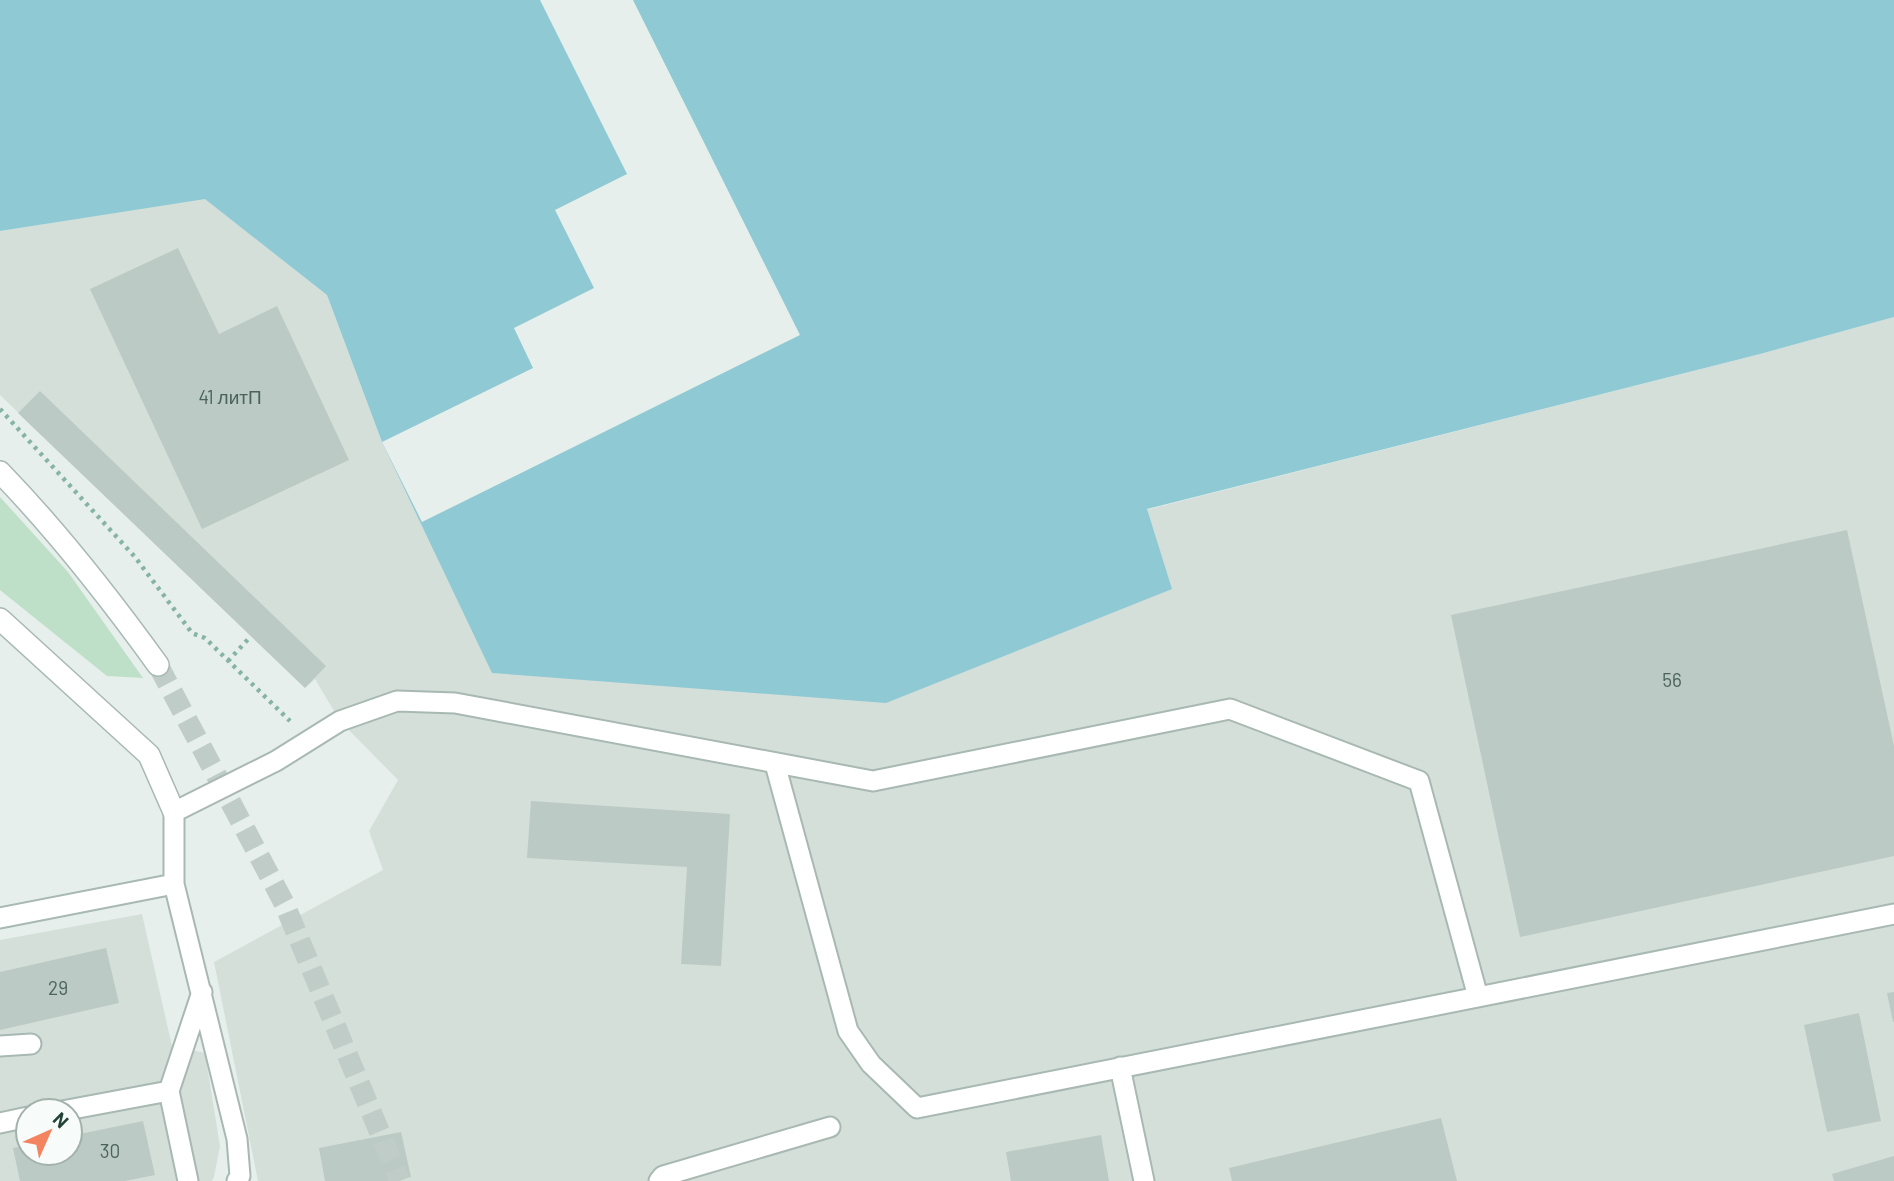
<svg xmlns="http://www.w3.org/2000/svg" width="1894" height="1181" viewBox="0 0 1894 1181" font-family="Barlow,sans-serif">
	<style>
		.built { fill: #d4dfda; fill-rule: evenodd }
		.green { fill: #bfe0c8 }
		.water { fill: #8ec9d4 }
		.pier { fill: #e6efeb }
		.building { fill: #bbcac4 }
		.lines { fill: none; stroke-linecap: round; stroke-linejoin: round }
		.tertiary-tunnel { stroke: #bfccc8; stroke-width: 21; stroke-dasharray: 21 10; stroke-linecap: butt }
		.service-casing { stroke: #a8b8b2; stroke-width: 23 }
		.minor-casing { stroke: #a8b8b2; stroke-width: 24 }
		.tertiary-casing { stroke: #a8b8b2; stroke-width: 24 }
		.path { stroke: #86b3a5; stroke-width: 4.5; stroke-dasharray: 3.5 5; stroke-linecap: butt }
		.service { stroke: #fff; stroke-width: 19 }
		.minor { stroke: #fff; stroke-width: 21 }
		.tertiary { stroke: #fff; stroke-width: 21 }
		.labels { text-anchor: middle; stroke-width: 6; stroke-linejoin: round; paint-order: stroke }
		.number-label { font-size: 19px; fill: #4a645c }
	</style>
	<rect width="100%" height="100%" fill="#e6efeb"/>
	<path class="built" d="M205 198 327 295 382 442 422 522 1146 510 1760 354 1894 317V1181H258L214 962 383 870 369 831 398 780 340 721 315 679 305 688 0 395V231Z
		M142 914 172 1046 205 1053 220 1146 214 1177 212 1181H0V940ZM28 1111H70V1153H28Z"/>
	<path class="green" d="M0 497 68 572 143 678 107 676 0 590Z"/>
	<path class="water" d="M0 0H1894V317L1760 354 1147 509 1172 589 886 703 492 673 382 442 327 295 205 199 0 231Z"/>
	<path class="pier" d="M540 0H633L800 335 422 522 382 442 533 368 514 328 594 288 555 210 627 174Z"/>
	<path class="building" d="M178 248 219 334 277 306 349 460 202 529 90 289Z
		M40 391 326 666 305 688 18 413Z
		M1847 530 1894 746V856L1520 937 1451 615Z
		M531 801 730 814 721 966 681 964 687 867 527 858Z
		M106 948 119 1003 0 1030V972Z
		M1894 992V1022H1893L1887 993Z
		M1859 1013 1881 1121 1827 1132 1804 1025Z
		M1441 1118 1457 1181H1232L1229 1168Z
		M143 1121 155 1175 125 1181H20L13 1148 28 1145V1153H70V1136Z
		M401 1132 411 1177 388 1181H325L319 1148Z
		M1101 1135 1109 1181H1011L1006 1152Z
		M1894 1156V1181H1834L1832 1174Z"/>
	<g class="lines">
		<path class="tertiary-tunnel" d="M158 665 284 903 400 1181"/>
		<defs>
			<path id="service" d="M174 884 237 1139 240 1176 237 1181
				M0 918 174 884V812L276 761 340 721 397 701 455 703 873 781 1230 709 1419 781 1478 997 917 1108 871 1064 848 1031 775 764
				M1478 997 1894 914
				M0 1046 31 1044
				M1120 1067 1144 1181
				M62 1111 169 1091
				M0 1123 28 1117
				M188 1181 169 1091 202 992
				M659 1181 663 1176 830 1127"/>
			<path id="minor" d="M0 619 149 755 174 812"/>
			<path id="tertiary" d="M0 472C58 532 109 597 158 665"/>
		</defs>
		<use href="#service" class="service-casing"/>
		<use href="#minor" class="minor-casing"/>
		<use href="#tertiary" class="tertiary-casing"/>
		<path class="path" d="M0 409 135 557 192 633 205 638 290 721
			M228 661 251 636"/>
		<use href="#service" class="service"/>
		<use href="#minor" class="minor"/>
		<use href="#tertiary" class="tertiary"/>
	</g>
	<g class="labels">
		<g class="number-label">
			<text x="230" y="404">41 литП</text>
			<text x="1672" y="687">56</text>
			<text x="58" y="995">29</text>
			<text x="110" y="1158">30</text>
		</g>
	</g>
	<g transform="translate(49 1132) rotate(45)"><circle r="33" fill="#f7fbf9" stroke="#a3b1ad" stroke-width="2"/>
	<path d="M0-5L12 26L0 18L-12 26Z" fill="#f4845f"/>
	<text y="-10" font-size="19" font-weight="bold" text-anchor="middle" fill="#24423a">N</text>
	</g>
</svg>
